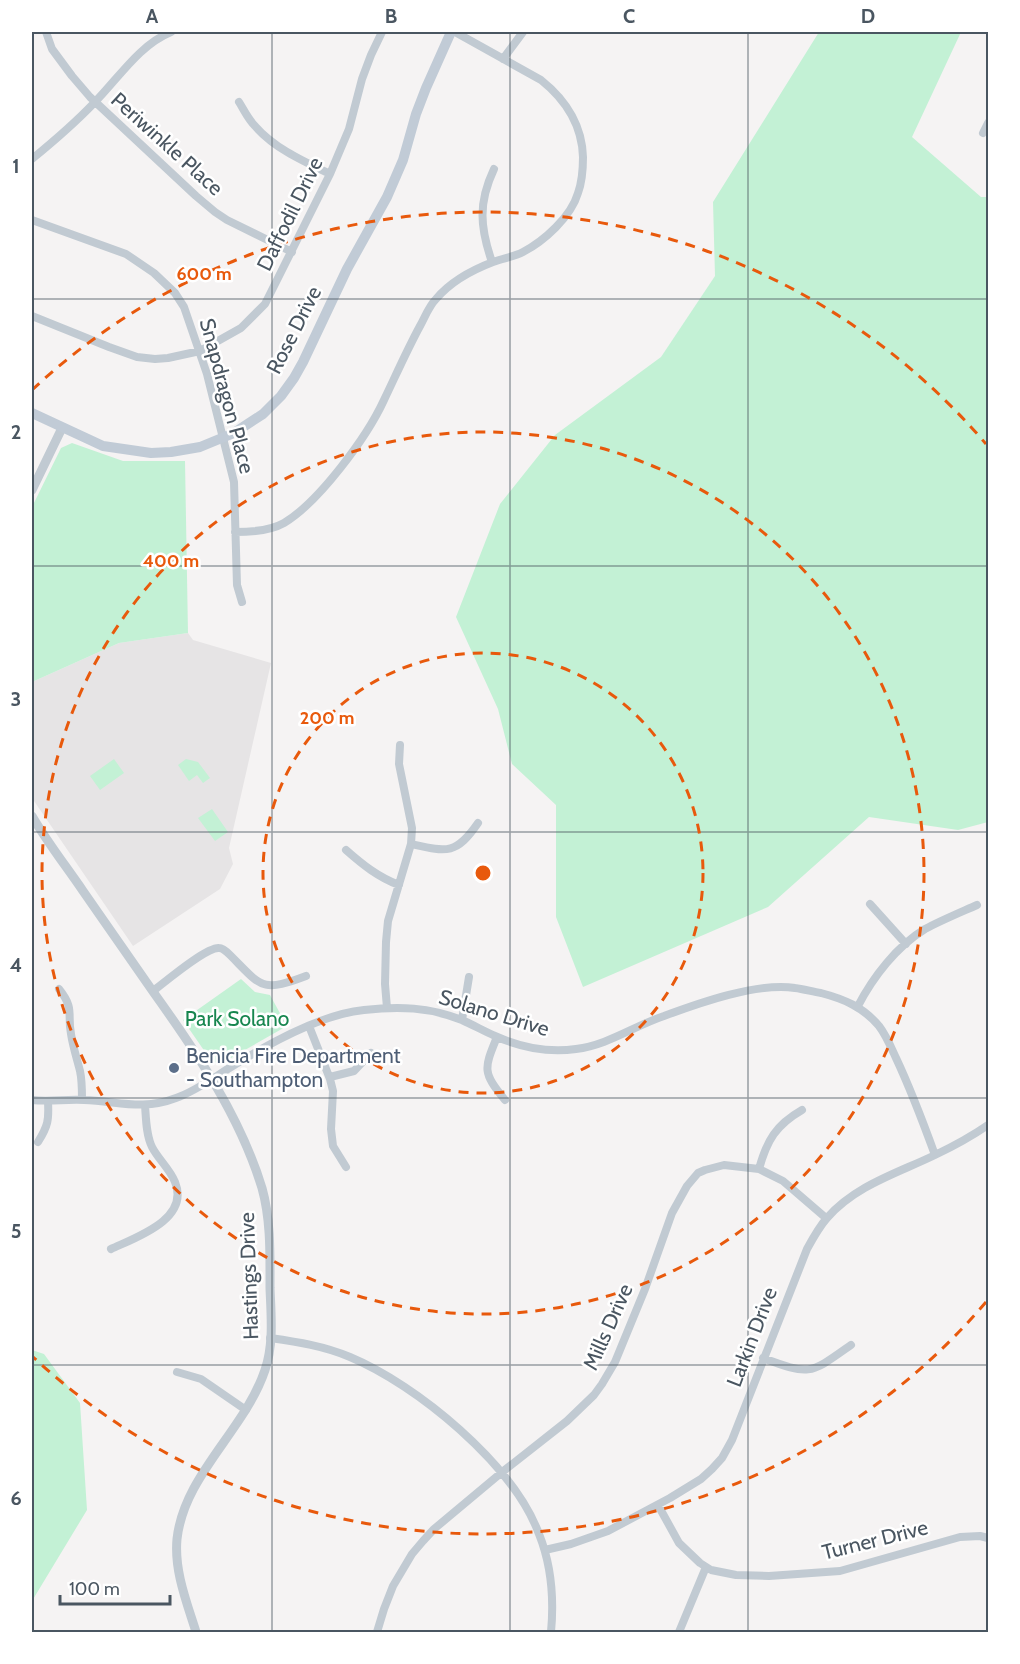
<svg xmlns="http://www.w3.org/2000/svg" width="1020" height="1664" viewBox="0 0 1020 1664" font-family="Cabin,sans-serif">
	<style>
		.education { fill: #e6e4e5 }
		.green { fill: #c3f1d5 }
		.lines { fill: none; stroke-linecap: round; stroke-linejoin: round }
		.minor { stroke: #c1cad2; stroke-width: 8 }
		.tertiary { stroke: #c1cad2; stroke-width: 9 }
		.secondary { stroke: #c1cbd6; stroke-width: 10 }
		.grid { fill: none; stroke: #4a5661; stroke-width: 1.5; stroke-opacity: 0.55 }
		.ring { fill: none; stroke: #e8590c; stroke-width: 3; stroke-dasharray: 10 8 }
		.service-dot { fill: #5c6f8a; stroke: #fff; stroke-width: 2 }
		.labels { text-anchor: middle; stroke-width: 5; stroke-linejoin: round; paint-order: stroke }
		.street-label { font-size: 21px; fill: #4a5661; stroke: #fff }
		.park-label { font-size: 21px; fill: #17864f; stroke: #fff }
		.service-label { font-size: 21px; fill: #4e5e75; stroke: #fff; text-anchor: start }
		.centre { fill: #e8590c; stroke: #fff; stroke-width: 3 }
		.ring-label { font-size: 18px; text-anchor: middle; font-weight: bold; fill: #e8590c; stroke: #fff; stroke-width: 5; stroke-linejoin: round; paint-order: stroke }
		.neatline { fill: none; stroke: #4a5661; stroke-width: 2 }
		.grid-label { font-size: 20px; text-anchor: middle; font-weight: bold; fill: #4a5661 }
	</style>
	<rect width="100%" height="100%" fill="#f5f3f3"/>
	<path class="education" d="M188 633 193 640 271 663 229 848 233 864 220 889 133 946 32 798V682L119 643Z"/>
	<path class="green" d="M819 32H961L912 137 981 197H988V822L958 830 869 817 768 907 583 987 556 917V805L512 764 498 709 456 617 500 504 555 435 661 357 715 276 713 202Z
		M72 443 123 461H185L188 633 119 643 32 682V507L61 448Z
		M114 759 124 773 100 790 90 776Z
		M186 759 198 762 210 778 203 783 197 775 189 781 178 765Z
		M212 809 228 832 215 841 198 818Z
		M241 979 255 992 270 995 287 1026 222 1063 212 1062 183 1020Z
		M32 1350 44 1354 80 1403 87 1510 32 1601Z"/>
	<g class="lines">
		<path class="minor" d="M46 32 52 49 72 76 90 97 196 196 215 212 227 220 292 252
			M503 59 523 32
			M239 102C244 110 248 119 255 126 274 148 303 161 330 174
			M983 133 988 123
			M32 159C54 141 74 124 94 103 118 79 139 45 171 32
			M32 220 126 254 154 273 175 293 184 307 207 374 234 482 237 585 242 602
			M492 262C480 227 478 203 494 169
			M32 316 109 347 137 357 155 359 168 358 200 351 241 328 265 304 330 174 349 129 362 79 371 55 382 32
			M235 532C251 532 270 531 284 523 319 502 367 437 384 400 396 375 407 350 420 326 425 317 429 306 436 299 451 281 472 270 493 262 503 258 514 257 523 252 544 241 571 217 578 193 582 182 583 170 583 157 582 125 566 100 541 80L455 32
			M411 844C447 852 456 855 478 823
			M346 850C363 865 378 877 399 885
			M870 904 906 944
			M59 989C75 1009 67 1014 71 1034 73 1047 77 1059 80 1071 82 1080 82 1090 82 1099
			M153 991C165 982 206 947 219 948 223 948 227 952 230 955 262 987 261 993 306 976
			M858 1006C873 977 897 946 925 929 942 920 959 913 977 905
			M387 1008 385 984 386 942 388 921 411 844 412 828 399 764 400 745
			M462 1020 469 977
			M309 1026 330 1079 333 1091 331 1129 333 1146 346 1167
			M497 1037C484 1069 482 1072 505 1100
			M330 1077 354 1071 371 1053
			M32 1100C49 1102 66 1099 84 1100 118 1101 142 1111 176 1098 196 1091 213 1078 231 1067 268 1044 321 1014 364 1010 399 1006 429 1007 462 1020 473 1025 484 1031 495 1036 520 1047 549 1053 576 1049 608 1045 634 1026 664 1016 699 1003 758 982 795 988 804 989 813 992 821 993 844 999 863 1007 879 1026 886 1035 891 1047 896 1058 911 1090 923 1122 935 1155
			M38 1142C48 1126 49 1120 48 1102
			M759 1169C767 1140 776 1125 802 1110
			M111 1249C137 1237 190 1219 175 1182 170 1169 158 1159 152 1147 146 1135 146 1118 145 1105
			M270 1338C298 1342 324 1346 350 1357 417 1385 513 1464 539 1534 551 1564 554 1600 551 1632
			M763 1358C811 1376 810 1374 851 1345
			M177 1372 201 1379 246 1410
			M658 1505 679 1543 700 1563 711 1570 736 1575 769 1576 840 1571 960 1537 980 1536 988 1538
			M545 1550 571 1544 608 1531 670 1498 701 1479 712 1469 722 1458 732 1440 807 1249C813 1238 819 1227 827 1218 856 1185 898 1173 935 1155 954 1146 972 1136 988 1125
			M377 1632 384 1609 393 1586 412 1554 423 1541 434 1529 501 1473 567 1421 594 1395 602 1384 615 1362 645 1289 672 1213 687 1186 698 1173 705 1170 724 1165 759 1169 783 1181 826 1218
			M679 1632 706 1567"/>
		<path class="tertiary" d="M32 490 62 428
			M32 816C47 842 66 866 83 891 107 925 130 959 154 993 197 1053 240 1116 262 1188 271 1220 270 1255 270 1288 271 1315 274 1344 265 1370 245 1430 184 1475 177 1539 174 1571 187 1603 196 1632"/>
		<path class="secondary" d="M32 413 103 446 151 453 171 452 200 447 234 433 263 414 281 396 294 378 303 362 347 269 387 197 403 160 416 114 426 88 451 32"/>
	</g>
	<path class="grid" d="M272 32V1632M510 32V1632M748 32V1632M32 299H988M32 566H988M32 832H988M32 1098H988M32 1365H988"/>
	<g class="ring">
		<circle cx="483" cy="873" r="220"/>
		<circle cx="483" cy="873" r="441"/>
		<path d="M986 1302A661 661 0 0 1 32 1356M32 390A661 661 0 0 1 986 444"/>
	</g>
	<circle class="service-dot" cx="174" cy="1068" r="6"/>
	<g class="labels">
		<g class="street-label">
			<text transform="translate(167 144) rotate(42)" y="7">Periwinkle Place</text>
			<text transform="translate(290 214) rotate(-64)" y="7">Daffodil Drive</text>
			<text transform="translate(294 330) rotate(-63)" y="7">Rose Drive</text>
			<text transform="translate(227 396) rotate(75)" y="7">Snapdragon Place</text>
			<text transform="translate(494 1013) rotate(17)" y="7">Solano Drive</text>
			<text transform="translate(249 1276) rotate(-92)" y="7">Hastings Drive</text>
			<text transform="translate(608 1327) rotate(-66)" y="7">Mills Drive</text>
			<text transform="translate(752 1337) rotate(-69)" y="7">Larkin Drive</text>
			<text transform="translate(875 1540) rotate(-14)" y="7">Turner Drive</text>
		</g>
		<g class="park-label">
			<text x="237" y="1026">Park Solano</text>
		</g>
		<g class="service-label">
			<text x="186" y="1063">Benicia Fire Department<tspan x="186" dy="24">- Southampton</tspan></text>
		</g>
	</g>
	<circle cx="483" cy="873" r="9" class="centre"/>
	<g class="ring-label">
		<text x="204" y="280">600 m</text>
		<text x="171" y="567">400 m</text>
		<text x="327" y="724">200 m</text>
	</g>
	<rect width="1020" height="1664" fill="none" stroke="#ffffff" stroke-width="66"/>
	<path d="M60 1595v9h110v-9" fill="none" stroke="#4a5661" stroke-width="3"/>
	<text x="69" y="1595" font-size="18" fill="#4a5661" stroke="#ffffff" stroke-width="4.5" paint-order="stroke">100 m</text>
	<rect x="33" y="33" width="954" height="1598" class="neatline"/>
	<g class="grid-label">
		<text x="152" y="23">A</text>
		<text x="391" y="23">B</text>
		<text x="629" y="23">C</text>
		<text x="868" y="23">D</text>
		<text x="16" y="173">1</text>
		<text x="16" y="439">2</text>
		<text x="16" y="706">3</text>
		<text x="16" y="972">4</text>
		<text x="16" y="1238">5</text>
		<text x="16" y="1505">6</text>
	</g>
</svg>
